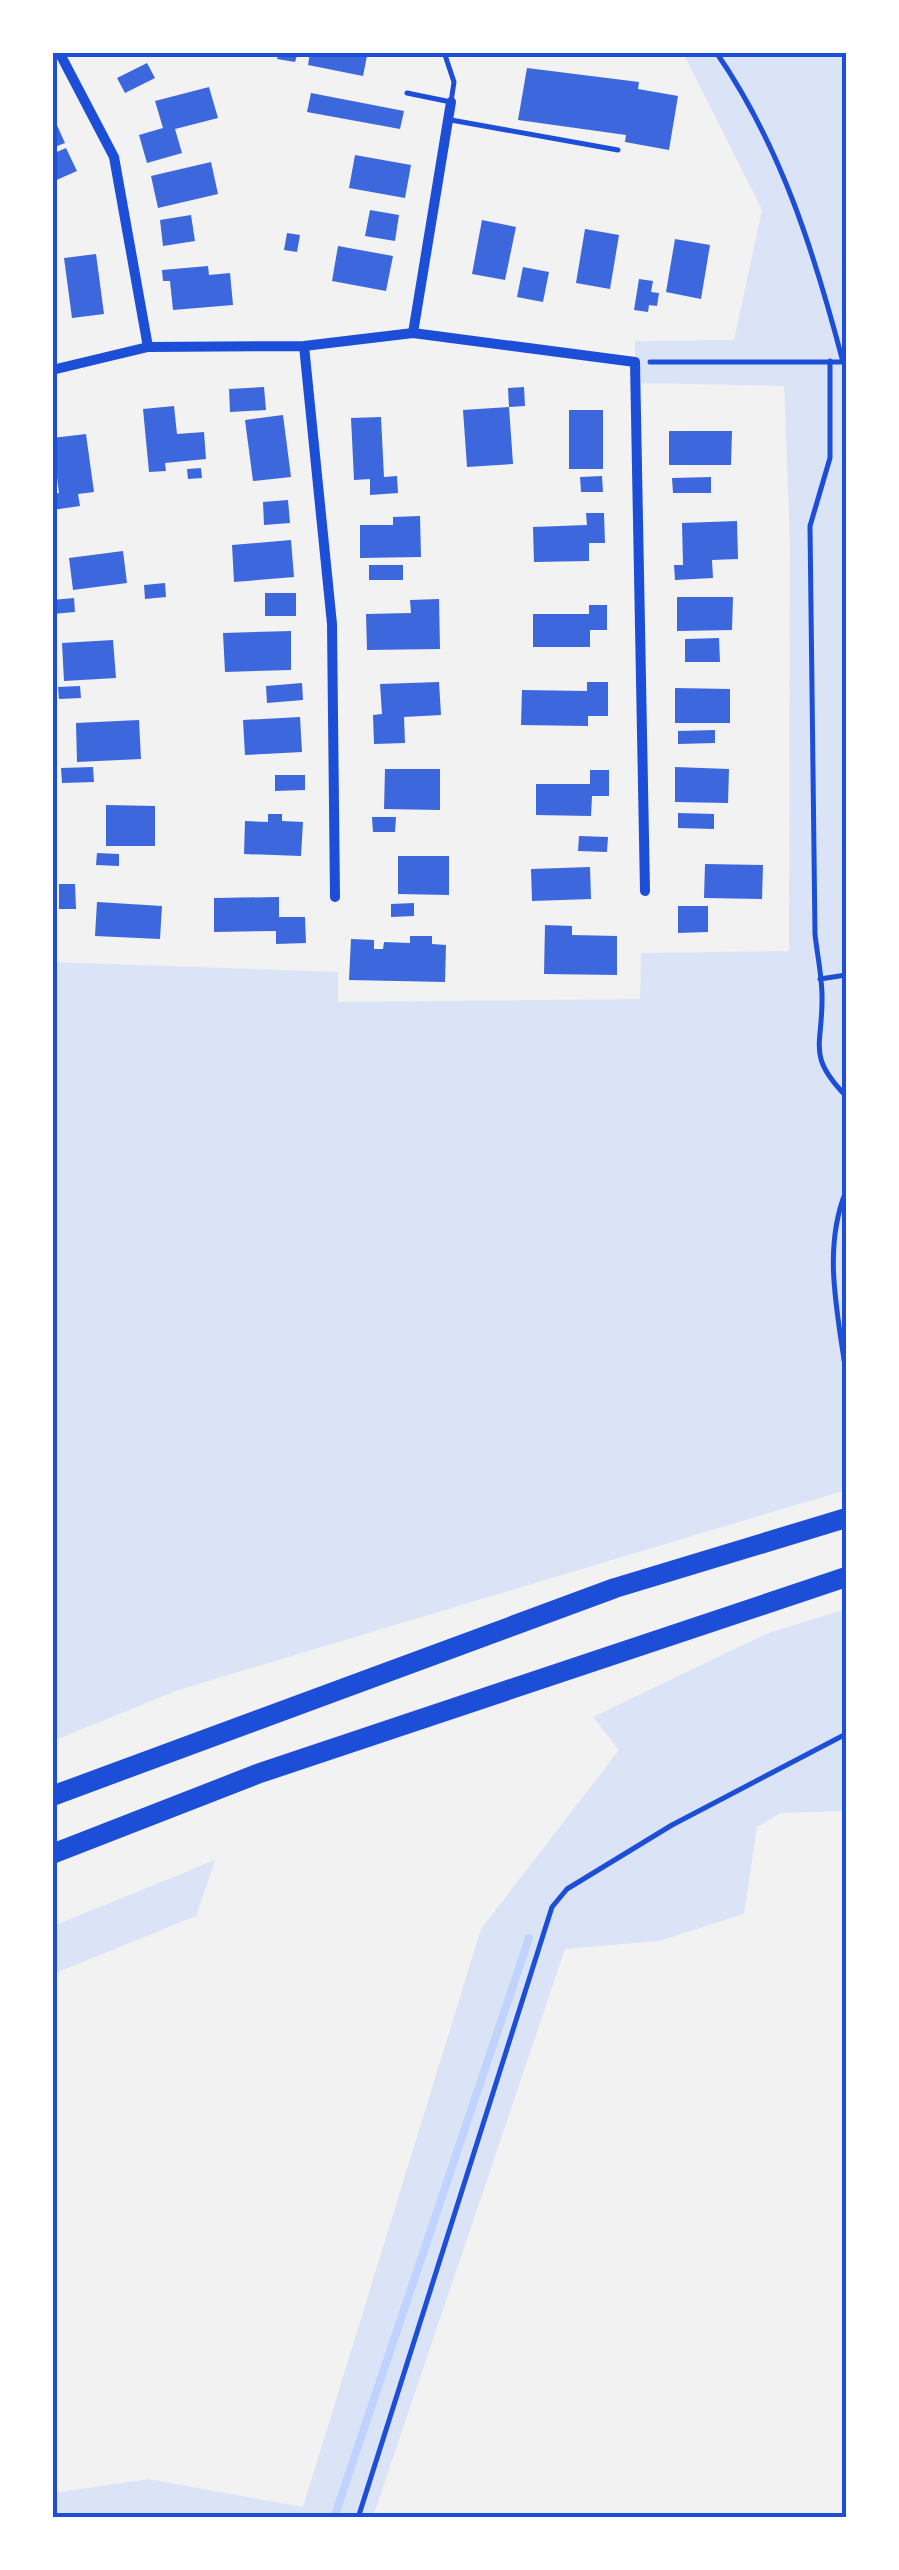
<svg xmlns="http://www.w3.org/2000/svg" width="899" height="2570" viewBox="0 0 899 2570" font-family="'PT Serif',serif">
	<style>
		.green { fill: #dbe4f7 }
		.lines { fill: none; stroke-linecap: round; stroke-linejoin: round }
		.stream { stroke: #bfd3fe; stroke-width: 8 }
		.building { fill: #3d67dc }
		.path { stroke: #1d4ed8; stroke-width: 5 }
		.service { stroke: #1d4ed8; stroke-width: 5 }
		.minor { stroke: #1d4ed8; stroke-width: 10 }
		.motorway { stroke: #1d4ed8; stroke-width: 20 }
		.neatline { fill: none; stroke: #1d4ed8; stroke-width: 4 }
	</style>
	<rect width="100%" height="100%" fill="#f2f2f2"/>
	<path class="green" d="M683 53H846V1490L178 1690 53 1741V962L338 972V1002L640 999 641 953 789 951 790 542 784 386 635 383V341L734 340 762 210Z
		M846 1609V1811L781 1813 757 1827 744 1914 659 1941 565 1949 373 2517 53 2518V2493L148 2479 303 2507 481 1929 619 1750 593 1717 766 1634Z
		M215 1860 196 1916 53 1974V1926Z"/>
	<g class="lines">
		<path class="stream" d="M112 2518H160
			M334 2518 529 1938"/>
	</g>
	<path class="building" d="M279 52H298L295 62 277 59Z
		M310 52 367 56 363 76 308 65Z
		M147 63 155 78 125 93 117 78Z
		M527 68 639 82 638 89 678 96 669 150 625 142 626 135 518 120Z
		M209 87 218 118 175 129 182 153 147 163 139 135 163 128 155 101Z
		M311 93 404 111 400 129 307 112Z
		M52 114 65 143 52 148Z
		M66 148 77 171 52 182V154Z
		M355 155 411 165 405 198 349 188Z
		M211 162 218 194 158 208 151 176Z
		M370 210 399 215 395 241 365 236Z
		M191 215 195 241 163 246 160 220Z
		M482 220 516 227 505 280 472 274Z
		M585 229 619 235 610 289 576 283Z
		M287 233 300 235 297 252 284 250Z
		M675 239 710 245 701 299 666 292Z
		M338 246 393 256 386 291 332 281Z
		M96 254 104 314 72 318 64 258Z
		M208 266 209 275 230 273 233 305 173 310 170 281H163L162 270Z
		M523 267 549 272 543 302 517 297Z
		M639 279 653 281 651 292 659 293 657 306 649 305 648 312 634 310Z
		M264 387 266 410 230 412 229 389Z
		M524 387 525 406 509 407 513 464 467 467 463 410 509 407 508 388Z
		M174 406 177 434 204 432 206 459 165 463 166 471 149 472 143 409Z
		M569 410H603V469H569Z
		M283 415 291 477 253 481 245 420Z
		M381 417 384 477 397 476 398 493 370 495V479L354 480 351 418Z
		M669 431H732L731 465H669Z
		M86 434 94 492 78 494 80 506 52 510V494L59 493 52 438Z
		M201 468 202 478 188 479 187 469Z
		M602 476 603 492H581L580 477Z
		M711 477V493H673L672 478Z
		M288 500 290 523 264 525 263 502Z
		M586 513H604L605 543H589V561L534 562 533 527 587 525Z
		M420 516 421 557 360 558V525H393V517Z
		M737 521 738 559 712 560 713 578 675 580 674 565H683L682 523Z
		M291 540 294 577 234 582 232 545Z
		M123 551 127 583 73 590 69 558Z
		M369 565H403V580H369Z
		M165 583 166 597 145 599 144 585Z
		M265 593H296V616H265Z
		M677 597H733L732 630 677 631Z
		M74 598 75 612 52 614V600Z
		M439 599 440 649 367 650 366 614 411 613 410 600Z
		M589 605H607V630H590V647H533V614H589Z
		M291 631V670L225 672 223 633Z
		M719 638 720 662H685V639Z
		M113 640 116 678 64 681 62 643Z
		M439 682 441 715 404 717 405 743 374 744 373 715 382 714 380 684Z
		M587 682H608V716H588V726L521 725 522 690 587 691Z
		M302 683 303 700 267 703 266 686Z
		M80 686 81 698 59 699 58 687Z
		M675 688 730 689V723H675Z
		M300 717 302 752 245 755 243 720Z
		M139 720 141 759 77 762 76 723Z
		M715 730V743L678 744V731Z
		M93 767 94 782 62 783 61 768Z
		M675 767 729 769 728 803 675 802Z
		M385 769H440V810L384 809Z
		M590 770H609V796H592L591 816 536 815V784H590Z
		M275 775H305V790L275 791Z
		M106 805 155 806V846H106Z
		M678 813 714 814V829L678 828Z
		M268 814H282V821L303 822 301 856 244 854 245 821 268 822Z
		M372 817H396L395 832H373Z
		M579 836 608 837 607 852 578 851Z
		M97 853 119 854V866L96 865Z
		M398 856H449V895L398 894Z
		M705 864 763 865 762 899 704 898Z
		M590 867 591 899 532 901 531 869Z
		M59 884H75L76 909H59Z
		M279 897V917H305L306 943 276 944V931L214 932V898Z
		M97 902 162 906 160 939 95 936Z
		M414 903V916L391 917V904Z
		M678 906H708V932L678 933Z
		M545 925 572 926V935L617 936V975L544 974Z
		M410 936H432V944L446 945 445 982 349 980 351 939 374 940V949H383L384 942 410 943Z"/>
	<g class="lines">
		<path class="path" d="M716 52C781 146 814 252 843 362
			M830 361V458L810 526 815 934C817 954 822 976 822 996 823 1046 806 1055 846 1096
			M650 362H844
			M820 979 846 975
			M846 1191C822 1250 838 1313 846 1374
			M358 2518 552 1907 567 1889 672 1825 846 1734"/>
		<path class="service" d="M407 93 451 102 454 82 444 52
			M451 120 618 150"/>
		<path class="minor" d="M59 52 114 157 148 347
			M413 333 451 102
			M304 346 332 624 335 897
			M52 370 148 347 304 346 413 333 635 362 645 891"/>
		<path class="motorway" d="M52 1796 615 1588 846 1518
			M52 1854 260 1773 846 1577"/>
	</g>
	<rect width="899" height="2570" fill="none" stroke="#ffffff" stroke-width="110"/>
	<rect x="55" y="55" width="789" height="2460" class="neatline"/>
</svg>
